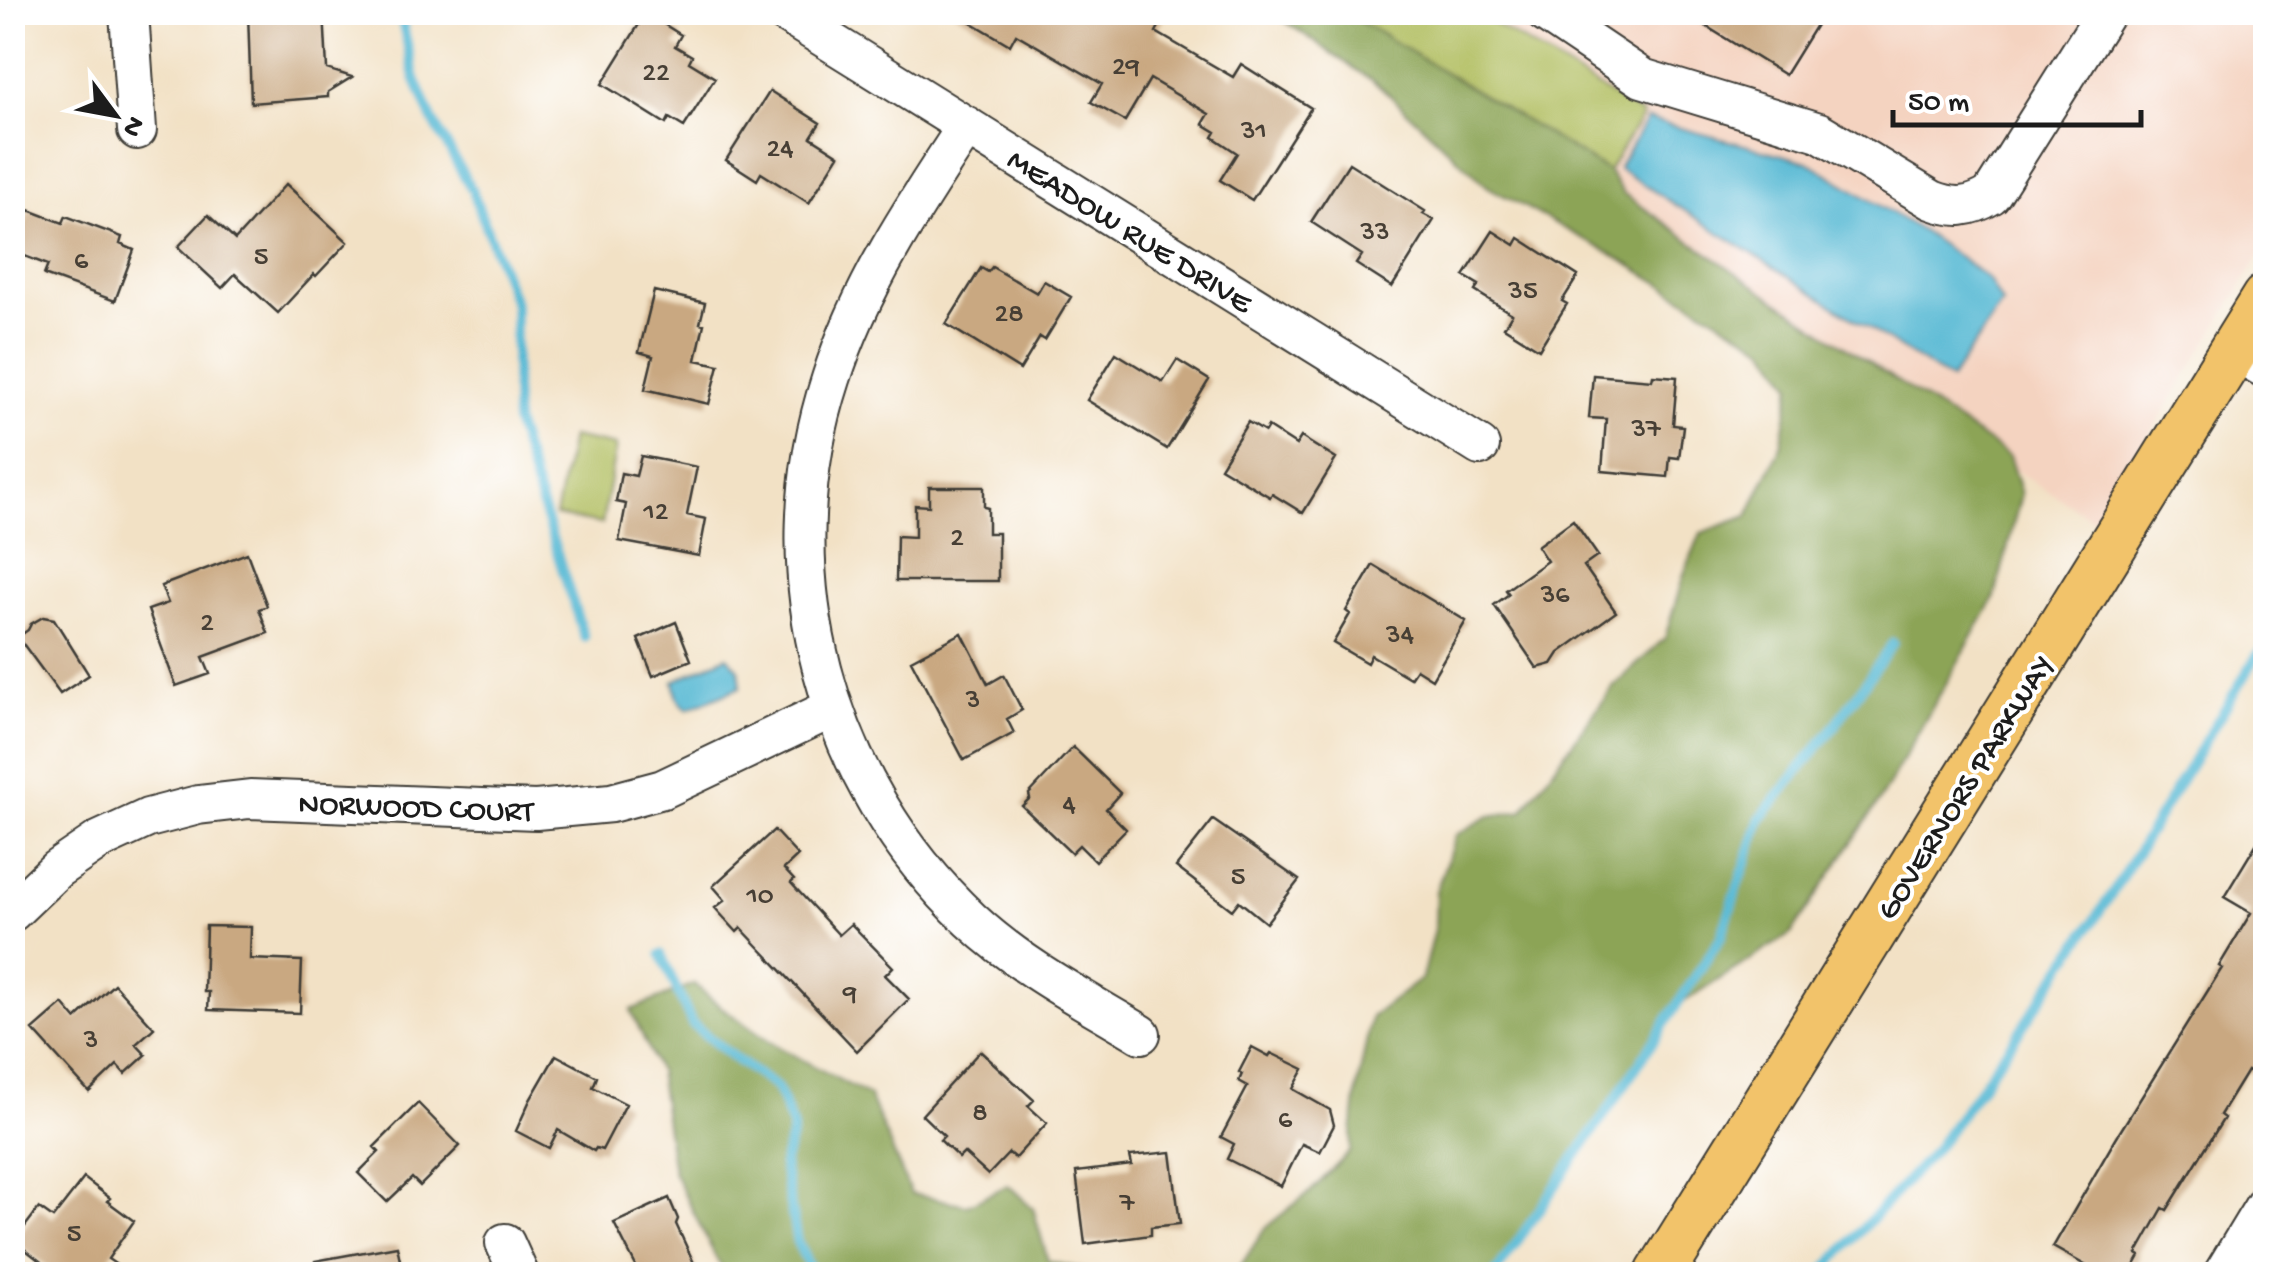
<svg xmlns="http://www.w3.org/2000/svg" width="2278" height="1287" viewBox="0 0 2278 1287" font-family="'Gochi Hand',sans-serif">
	<style>
		.built { fill: #f4d3c0 }
		.green { fill: #b0bd5f; stroke: #666c3e; stroke-width: 2.5 }
		.forest { fill: #8ca456; stroke: #546039; stroke-width: 2.5 }
		.water { fill: #55b8d3; stroke: #386a78; stroke-width: 2.5 }
		.lines { fill: none; stroke-linecap: round; stroke-linejoin: round }
		.stream { stroke: #55b8d3; stroke-width: 10 }
		.building { fill: #c9a881 }
		.minor-casing { stroke: #3c3a35; stroke-width: 42 }
		.major-casing { stroke: #3c3a35; stroke-width: 52 }
		.minor { stroke: #fff; stroke-width: 38 }
		.major { stroke: #f2c36a; stroke-width: 48 }
		.labels { text-anchor: middle; stroke-width: 8; stroke-linejoin: round; paint-order: stroke }
		.number-label { font-size: 28px; fill: #473f35 }
		.street-label { font-size: 32px; fill: #1c1c1c; stroke: #fff }
	</style>
	<rect width="100%" height="100%" fill="#fff"/>
	<filter id="ink" filterUnits="userSpaceOnUse"><feTurbulence type="fractalNoise" baseFrequency=".01" numOctaves="2"/><feDisplacementMap in="SourceGraphic" scale="20" xChannelSelector="R" yChannelSelector="G"/><feConvolveMatrix kernelMatrix="1 2 1 2 8 2 1 2 1" color-interpolation-filters="sRGB"/></filter>
	<filter id="wash" filterUnits="userSpaceOnUse"><feTurbulence type="fractalNoise" baseFrequency=".0048" numOctaves="4" result="noise"/><feDisplacementMap in="SourceGraphic" scale="40" xChannelSelector="R" yChannelSelector="G"/><feGaussianBlur stdDeviation="2.25" result="paint"/><feColorMatrix in="noise" values="0 0 0 0 0 0 0 0 0 0 0 0 0 0 0 0 0 1.4 0 .05"/><feComposite in="paint" operator="in"/></filter>
	<g filter="url(#wash)">
		<rect width="100%" height="100%" fill="#f2e1c5"/>
		<path class="built" d="M1294 13H2265V248L2096 521 1431 104Z"/>
		<path class="green" d="M1346 13H1477L1643 115 1608 171Z
			M571 437 616 446 602 524 555 516Z"/>
		<path class="forest" d="M1273 13H1346L1608 171 1623 193 1749 282 2009 456 2021 494 1995 597 1880 800 1792 933 1679 1005 1546 1197 1499 1274H1220L1238 1270 1265 1228 1311 1191 1350 1152 1357 1089 1371 1017 1422 978 1435 925 1436 891 1456 835 1489 816 1522 811 1614 686 1665 638 1684 574 1701 533 1748 516 1781 445 1792 384 1766 348 1615 256 1488 187 1381 87Z
			M694 984 716 1003 768 1041 869 1096 911 1194 967 1205 1008 1185 1033 1208 1048 1261 1101 1274H726L717 1260 673 1171 658 1071 631 1010Z"/>
		<path class="water" d="M1647 119 1808 162 1923 232 1967 263 1989 280 2002 304 1950 380 1618 168Z
			M727 656 739 669 741 687 687 709C674 697 678 697 674 681Z"/>
		<g class="lines">
			<path class="stream" d="M400 12 415 78 432 119 472 190 515 304V422L584 637
				M661 954 692 1024 738 1061 777 1088 793 1129 783 1165 797 1242 813 1274
				M1495 1274 1623 1088 1721 937 1761 818 1834 727 1893 643
				M1821 1274 1939 1145 2017 1035 2111 895 2256 657 2266 645"/>
		</g>
		<g id="blocks">
			<path class="building" d="M248 12H324L327 69 352 77 328 92V97L251 103Z
				M954 12H1167L1156 32 1233 77 1241 64 1311 108 1252 200 1220 180 1237 153 1213 137 1216 132 1203 124 1209 114 1150 79 1125 121 1091 102 1102 84 1016 34 1010 45Z
				M1683 12H1824L1785 75Z
				M646 13 681 35 675 46 692 56 689 62 715 78 684 127 669 118 666 124 602 84Z
				M770 91 820 123 811 137 839 155 809 203 761 173 757 180 726 160Z
				M1349 163 1425 211 1423 214 1434 220 1392 287 1356 264 1362 255 1311 222Z
				M286 184 348 242 316 276 314 274 278 313 235 274 222 288 178 247 208 215 235 240Z
				M29 210 63 223 66 216 122 237 120 244 134 250 115 301 44 275 48 265 14 252Z
				M1493 231 1515 245 1519 238 1578 276 1562 301 1567 304 1539 349 1504 327 1512 314 1475 291 1479 285 1464 276Z
				M992 267 1037 293 1044 281 1071 297 1045 340 1040 337 1020 370 946 324 981 268 988 272Z
				M654 291 705 303 700 323 704 324 696 360 719 365 709 404 645 389 653 356 639 352Z
				M1116 353 1163 382 1177 360 1209 380 1167 449 1087 400Z
				M1593 375 1652 380 1653 375 1677 377 1673 425 1683 426 1679 458 1670 457 1668 477 1602 471 1606 419 1589 418Z
				M1248 422 1265 432 1268 427 1296 445 1301 437 1336 459 1303 513 1272 494 1270 497 1220 467Z
				M641 456 697 467 687 515 706 519 699 556 619 541 626 504 616 502 621 473 636 476Z
				M929 487H984V507L988 508V533H998V581H896L897 536 915 537V505L929 506Z
				M1573 520 1598 556 1584 566 1616 612 1559 653 1552 664 1537 668 1494 605 1509 594 1506 590 1547 561 1537 546Z
				M247 553 267 606 259 609 268 633 203 657 210 674 176 686 148 610 168 603 161 586Z
				M1373 565 1466 621 1432 679 1416 669 1410 678 1371 655 1367 663 1333 643 1350 614 1346 611Z
				M43 617 54 619 89 675 60 694 18 637 28 630 31 624Z
				M676 622 691 660 653 676 638 639Z
				M962 633 988 684 1004 675 1022 710 1007 719 1014 733 964 760 911 660Z
				M1073 747 1120 793 1106 809 1126 829 1095 861 1079 845 1071 853 1022 806 1030 798 1029 794Z
				M1213 820 1299 880 1266 923 1239 901 1232 910 1176 867Z
				M2266 828V1050L2251 1073 2247 1071 2220 1115 2224 1118 2167 1210 2163 1208 2137 1254 2140 1256 2130 1274H2101L2053 1247 2116 1138 2222 968 2219 966 2251 913 2224 897Z
				M774 830 798 856 784 869 794 880 791 883 839 935 851 924 893 967 885 975 909 999 857 1051 741 928 737 932 715 908 725 900 713 886Z
				M206 926 251 927 250 959 302 961 300 1013 208 1010 209 992H204Z
				M114 984 154 1028 136 1044 146 1055 125 1074 117 1065 89 1092 33 1030 63 1004 76 1019Z
				M1252 1047 1269 1056 1271 1053 1304 1069 1293 1089 1330 1110 1334 1125 1320 1152 1302 1144 1281 1186 1227 1159 1234 1144 1221 1137 1248 1086 1239 1081 1242 1074 1239 1072Z
				M980 1051 1034 1100 1028 1106 1047 1123 1015 1158 1009 1153 988 1175 964 1153 959 1158 940 1140 944 1136 922 1115Z
				M556 1055 597 1077 593 1087 626 1104 602 1150 596 1148 594 1151 558 1130 549 1148 516 1131 530 1100Z
				M418 1103 460 1146 420 1186 412 1178 387 1202 358 1173 379 1152 374 1147Z
				M1171 1152 1180 1224 1151 1227V1235L1085 1244 1076 1172 1132 1165 1130 1156Z
				M84 1178 110 1198 107 1201 134 1221 108 1259 130 1274H57L14 1241 39 1208 53 1218Z
				M669 1198 678 1219 676 1224 699 1274H647L646 1271 639 1272 614 1223Z
				M397 1246 403 1274H316L315 1261Z"/>
		</g>
	</g>
	<g filter="url(#ink)">
		<use href="#blocks" fill-opacity="0" stroke="#3c3a35" stroke-width="2.5"/>
		<g class="lines">
			<defs>
				<path id="minor" d="M129 12 137 130
					M783 12 1480 446
					M1544 12 1642 78 1819 132 1932 200C1955 209 1970 208 1991 195L2106 12
					M967 126C914 206 860 287 831 379 768 571 824 782 971 920 1021 967 1083 999 1141 1034
					M2233 350 2266 369
					M12 912 57 869 98 841 148 818 198 805 250 799 536 810 611 803 663 789 833 708
					M505 1243 519 1274
					M2223 1274 2266 1203"/>
				<path id="major" d="M1660 1274 2266 298"/>
			</defs>
			<use href="#minor" class="minor-casing"/>
			<use href="#major" class="major-casing"/>
			<use href="#minor" class="minor"/>
			<use href="#major" class="major"/>
		</g>
	</g>
	<g class="labels">
		<g class="number-label">
			<text x="1126" y="74">29</text>
			<text x="656" y="80">22</text>
			<text x="1254" y="138">31</text>
			<text x="780" y="156">24</text>
			<text x="1375" y="239">33</text>
			<text x="261" y="264">5</text>
			<text x="81" y="268">6</text>
			<text x="1523" y="298">35</text>
			<text x="1009" y="321">28</text>
			<text x="1646" y="436">37</text>
			<text x="656" y="519">12</text>
			<text x="957" y="545">2</text>
			<text x="1555" y="602">36</text>
			<text x="207" y="630">2</text>
			<text x="1400" y="642">34</text>
			<text x="973" y="707">3</text>
			<text x="1069" y="812">4</text>
			<text x="1238" y="884">5</text>
			<text x="760" y="903">10</text>
			<text x="850" y="1001">9</text>
			<text x="91" y="1047">3</text>
			<text x="980" y="1120">8</text>
			<text x="1285" y="1127">6</text>
			<text x="1127" y="1210">7</text>
			<text x="74" y="1241">5</text>
		</g>
		<g class="street-label">
			<text transform="translate(1131 229) rotate(32)" y="11">MEADOW RUE DRIVE</text>
			<text transform="translate(1963 786) rotate(-58)" y="11">GOVERNORS PARKWAY</text>
			<text transform="translate(416 805) rotate(2)" y="11">NORWOOD COURT</text>
		</g>
	</g>
	<rect width="2278" height="1287" fill="none" stroke="#fff" stroke-width="50"/>
	<g transform="translate(115 115) rotate(122)" stroke="#ffffff" stroke-width="8" paint-order="stroke">
	<path d="M0-8L18 38L0 25L-18 38Z" fill="#1c1c1c"/>
	<text y="-15" font-size="28" font-weight="bold" text-anchor="middle" fill="#1c1c1c">N</text>
	</g>
	<path d="M1893 110v15h248v-15" fill="none" stroke="#1c1c1c" stroke-width="5"/>
	<text x="1908" y="110" font-size="30" fill="#1c1c1c" stroke="#ffffff" stroke-width="8" paint-order="stroke">50 m</text>
</svg>
